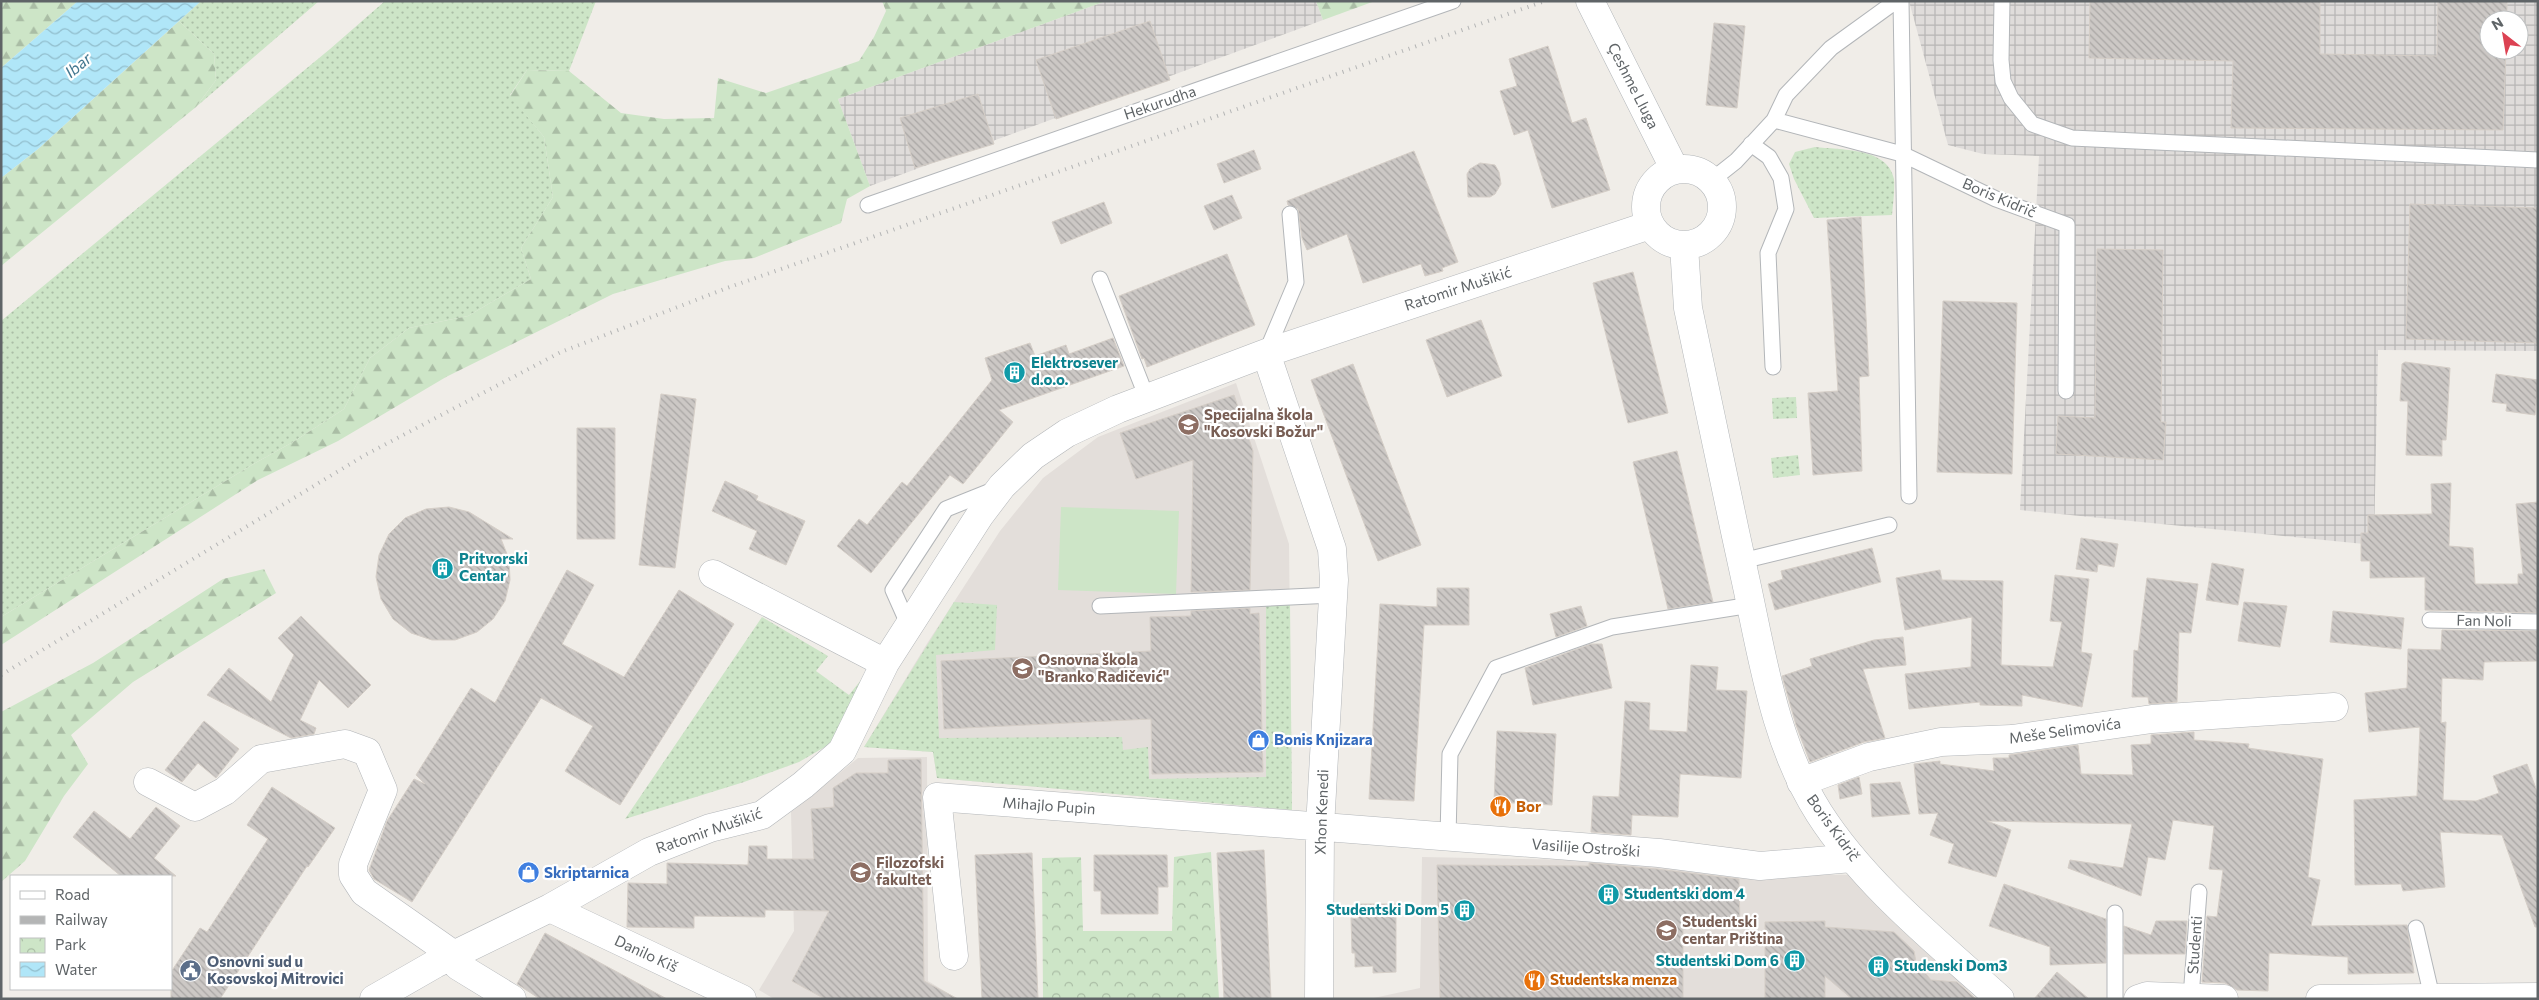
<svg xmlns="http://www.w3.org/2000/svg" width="2539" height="1000" viewBox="0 0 2539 1000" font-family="Commissioner,sans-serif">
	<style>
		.industrial { fill: url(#industrial-grid); fill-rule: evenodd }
		.education { fill: #e3deda }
		.grass { fill: url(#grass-dots) }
		.forest { fill: url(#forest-firs) }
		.park { fill: url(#park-crowns) }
		.garden { fill: #cde5c7 }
		.water { fill: url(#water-waves) }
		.building { fill: url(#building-back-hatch); stroke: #d5cec7 }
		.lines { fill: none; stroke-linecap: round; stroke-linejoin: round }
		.lane-casing { stroke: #b3b6b9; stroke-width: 17 }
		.street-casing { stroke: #b3b6b9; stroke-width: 29 }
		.secondary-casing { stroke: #b2b6b9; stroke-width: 29 }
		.lane { stroke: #fff; stroke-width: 15 }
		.street { stroke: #fff; stroke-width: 28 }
		.secondary { stroke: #fff; stroke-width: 28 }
		.rail { stroke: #b4b5b5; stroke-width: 4; stroke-dasharray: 1 6; stroke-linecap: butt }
		.labels { text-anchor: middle; stroke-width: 4.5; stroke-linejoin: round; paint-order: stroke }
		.street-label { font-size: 15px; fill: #5f6467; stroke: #fff }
		.culture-label { font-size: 15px; font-weight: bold; fill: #0d838f; stroke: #fff; text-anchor: start }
		.education-label { font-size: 15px; font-weight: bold; fill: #785e54; stroke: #fff; text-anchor: start }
		.shop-label { font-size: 15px; font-weight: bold; fill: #366cbe; stroke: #fff; text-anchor: start }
		.food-label { font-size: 15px; font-weight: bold; fill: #c56008; stroke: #fff; text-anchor: start }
		.service-label { font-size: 15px; font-weight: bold; fill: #4e5e75; stroke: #fff; text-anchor: start }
		.water-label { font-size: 16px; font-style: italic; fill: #427790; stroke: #fff }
	</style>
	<defs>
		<pattern id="industrial-grid" width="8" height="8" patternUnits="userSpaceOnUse" patternTransform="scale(1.25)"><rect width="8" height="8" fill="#dfdcda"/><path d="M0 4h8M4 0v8" fill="none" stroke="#b8b6b5"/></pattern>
		<pattern id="grass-dots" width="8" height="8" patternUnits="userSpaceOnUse" patternTransform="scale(1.25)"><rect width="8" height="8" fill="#cde5c7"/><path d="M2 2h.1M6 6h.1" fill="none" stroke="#aabda5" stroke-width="1.8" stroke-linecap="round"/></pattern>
		<pattern id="forest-firs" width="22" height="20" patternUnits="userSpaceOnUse" patternTransform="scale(1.25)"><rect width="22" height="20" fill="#cde5c7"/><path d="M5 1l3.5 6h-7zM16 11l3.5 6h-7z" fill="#aabda5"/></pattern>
		<pattern id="park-crowns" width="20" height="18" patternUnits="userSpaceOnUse" patternTransform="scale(1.25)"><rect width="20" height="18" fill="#cde5c7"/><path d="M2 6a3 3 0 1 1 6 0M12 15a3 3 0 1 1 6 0" fill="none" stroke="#aabda5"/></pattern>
		<pattern id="water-waves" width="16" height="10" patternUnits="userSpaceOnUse" patternTransform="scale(1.25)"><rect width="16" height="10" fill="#b0e6f8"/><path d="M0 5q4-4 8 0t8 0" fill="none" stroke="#92becd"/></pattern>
		<pattern id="building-back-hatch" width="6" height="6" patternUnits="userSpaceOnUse" patternTransform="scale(1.25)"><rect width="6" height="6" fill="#ccc8c5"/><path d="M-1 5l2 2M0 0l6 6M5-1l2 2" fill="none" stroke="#a9a6a4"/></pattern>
	</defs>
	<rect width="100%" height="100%" fill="#f0ede8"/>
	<path class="industrial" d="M1106 1H1316L1323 20 870 186 838 99Z
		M1909 1H2538V351L2378 350 2374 545 2020 510 2039 156 1983 154 1948 145ZM2489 20H2519V50H2489Z"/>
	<path class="education" d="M1236 383 1289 544 1292 810 937 778 933 752 864 747 928 642 1000 531 1043 478 1098 437Z
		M927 757 928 981 958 999H774L759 990 794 931 791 812 858 758Z
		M1422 857 1687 862 1749 874 1858 875 1976 999H1369L1420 988Z"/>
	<path class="grass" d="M201 1H319L196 107 216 80 214 54 179 21Z
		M385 1H596L569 71 527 70 510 95 544 137 553 197 521 248 531 279 468 316 409 328 370 358 344 409 293 442 257 462 1 617V321L330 49Z
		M1815 147C1839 150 1888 147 1894 179 1895 190 1893 204 1892 215L1814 218 1794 179 1789 164 1795 152Z
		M1796 397 1797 418 1773 419 1772 398Z
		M1798 455 1800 475 1773 478 1771 458Z
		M954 602 997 605 995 650 936 655 939 738 1122 737 1123 750 1148 747 1149 779 1266 777V604L1290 602 1292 810 937 778 933 752 864 747Z
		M762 617 828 656 816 671 849 695 861 680 867 683 830 744 799 762 744 782 625 819Z"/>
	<path class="forest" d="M1 1H78L1 68Z
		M882 1H1106L838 99 870 186 847 199 841 223 754 258 725 261 613 294 446 377 338 441 258 480 1 645V617L257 462 293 442 344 409 370 358 409 328 468 316 531 279 521 248 553 197 544 137 510 96 527 70 569 71 621 113 664 119 714 118 718 78 766 93 859 61 874 37 886 11Z
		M1316 1H1375L1323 20Z
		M179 21 214 54 216 80 196 107 1 266V178L38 149Z
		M264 569 276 593 133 682 71 735 88 764 64 796 25 861 1 882V712L93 663 223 579Z"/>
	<path class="park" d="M1211 852 1219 999H1043L1042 858 1081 857 1083 931H1172L1174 857Z"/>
	<path class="garden" d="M1061 507 1179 511 1176 594 1058 590Z"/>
	<path class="water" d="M78 1H201L38 149 1 178V68Z"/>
	<path class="building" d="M2090 1H2320V54L2437 56 2438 1H2507V20H2489V50H2506L2503 130 2231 128 2233 61 2089 58Z
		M1150 21 1170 80 1056 119 1036 60Z
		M1714 23 1745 26 1737 108 1706 105Z
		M1548 46 1572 123 1586 118 1610 190 1552 208 1528 130 1514 135 1500 91 1517 86 1509 59Z
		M978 94 994 144 915 168 900 118Z
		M1254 150 1261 169 1224 183 1217 164Z
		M1414 151 1458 262 1442 268 1443 271 1425 276 1421 264 1363 283 1347 234 1307 250 1302 238 1298 209 1288 205 1287 201Z
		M1480 163 1495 165 1499 172 1501 184 1495 194 1490 197H1468L1467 174 1470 169Z
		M1232 195 1242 218 1214 230 1204 206Z
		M1104 202 1112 223 1061 244 1052 222Z
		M2410 204 2538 208V343L2406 339Z
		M1861 217 1869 376 1859 377 1862 471 1813 475 1808 393 1838 391 1827 220Z
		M2097 249 2163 250 2161 422H2166L2163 460 2056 454 2058 416 2095 418Z
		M1227 254 1255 325 1147 367 1144 358 1142 359 1119 296Z
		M1633 272 1668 413 1628 423 1593 283Z
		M1943 301 2017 303 2012 474 1937 472Z
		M1481 320 1502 376 1447 397 1426 340Z
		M1113 338 1124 366 999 410 1013 422 963 484 950 475 871 573 837 546 859 519 867 525 902 482 907 486 992 380 985 358 1030 343 1035 356 1066 345 1069 354Z
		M2405 362 2450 368 2446 440H2442V456L2406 455 2408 401H2400L2402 364Z
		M1353 364 1421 545 1378 561 1311 380Z
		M2496 374 2538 380 2535 415 2506 411 2507 404 2492 402Z
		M661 394 696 399 675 568 639 565Z
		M1234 395 1253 451 1250 590 1191 592 1193 460 1136 479 1120 433Z
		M577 428H615V539H577Z
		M1677 451 1713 602 1668 609 1633 462Z
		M725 481 758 496 756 500 805 521 786 565 749 549 757 531 712 511Z
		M2451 483 2449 546 2473 548 2475 584H2518V574H2523L2516 504 2538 502V613L2425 610V577L2370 578V561H2361V533H2368V515L2432 514 2431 484Z
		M449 507 469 512 513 539H501L509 559 510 580 505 601 493 619 477 632 455 640H432L411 633 393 619 381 599 376 577 379 555 389 534 405 518 426 509Z
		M2081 538 2118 544 2114 567 2098 564 2097 572 2076 569Z
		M1872 548 1881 582 1775 610 1768 584 1783 579 1781 571Z
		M2212 563 2244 569 2238 605 2206 600Z
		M567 570 594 585 562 644 624 677 679 590 734 624 620 805 565 771 593 726 541 698 412 902 374 879 369 870 387 821 414 779 425 784 416 775 471 688 495 703Z
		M1940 570 1942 580 2003 581 2001 665 2053 667 2062 622 2050 621 2055 575 2089 579 2081 652 2092 654 2082 707 2022 695V706L1980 705V702L1909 709 1905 674 1971 667 1972 617 1905 630 1896 578Z
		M2147 578 2198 584 2191 633 2179 632 2177 702 2149 704 2148 697H2132L2134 650 2138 651Z
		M1437 588H1469V625H1424L1414 801 1369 799 1380 604 1437 607Z
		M2244 602 2287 606 2280 647 2238 641Z
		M1581 606 1587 626 1556 637 1550 614Z
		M1250 608V614L1259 613 1263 772 1152 774 1151 719 944 729 941 661 1151 651 1150 617 1191 616V611Z
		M2333 611 2404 618 2401 649 2330 642Z
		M301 616 371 685 348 708 319 680 300 720 316 728 314 734 291 738 207 695 229 668 271 702 294 655 278 638Z
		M2442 630 2538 631V661L2484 662 2483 680 2442 678 2441 723 2446 722 2443 800 2476 801 2499 793 2493 776 2527 764 2538 794V927H2535L2502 835 2440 832 2445 887 2403 891 2401 884 2355 885 2354 800 2417 796 2420 727 2369 732 2365 693 2407 688 2408 649 2441 650Z
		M1903 637 1906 665 1863 669 1885 738 1864 742 1810 762 1796 725 1782 676 1812 666 1810 659 1874 640Z
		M1591 644H1602L1612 688 1533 705 1525 668Z
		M1691 665 1718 667 1716 690 1747 691 1741 778 1680 774 1678 817 1632 815 1631 835 1591 832 1593 796 1619 797 1625 701 1650 703 1649 730 1687 732Z
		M204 721 239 749 216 778 198 763 182 782 165 770Z
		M1497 731 1556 734 1552 805 1494 802Z
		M2194 732V740L2249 744 2248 748 2323 759 2308 877 2320 880 2311 926 2407 925 2414 973 2348 974V957L2269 953 2268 991 2237 990 2225 983 2202 982 2207 916 2217 917 2223 870 2209 869 2214 826 2173 820 2165 860 2148 857 2141 896 2068 868 2070 860 2123 868 2132 824 1987 821 2011 830 1996 877 1948 863 1954 844 1930 835 1938 813 1919 814 1914 764 1940 761V764L1994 771 1993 758H2009V755L2078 745 2081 774 2133 775 2131 745 2151 744V735Z
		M921 759 924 981 958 999H825L792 981 829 911 765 910V917L694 916V928L627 927 628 883 667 884V863L748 865 749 846H767V859H814L811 809 834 807 833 788 856 773H888V760Z
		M1859 777 1862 794 1840 799 1838 785Z
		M1900 782 1910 814 1872 817 1870 784Z
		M272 787 335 828 308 867 307 866 220 999H171V972L200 928 207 932 268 839 247 825Z
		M156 807 180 826 154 858 176 876H121L73 837 94 811 130 839Z
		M1264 850 1271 999H1224L1217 853Z
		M1032 853 1038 999H982L975 855Z
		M1094 855H1167L1168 887H1158V914H1101V891H1094Z
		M1589 863 1657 869 1739 879 1740 928 1683 929V999H1440L1437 865 1589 866Z
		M2004 884 2106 919V963L2050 965V947L1989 926Z
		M1358 904H1396V972L1373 973V966L1355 967V953H1352L1351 918 1358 919Z
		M1825 921V927L1894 932 1914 951 1916 962 1931 980 1957 982 1976 999H1852L1825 976V999H1765V922Z
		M2156 921H2187L2185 954H2124V926L2151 935Z
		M545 933 667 999H540L517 984Z
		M2057 972 2089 999H2034Z"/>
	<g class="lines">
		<defs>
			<path id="lane" d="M1901 1 1909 496
				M2002 1 2001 60 2003 81 2011 98 2032 124 2072 138 2538 160
				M1774 120 1902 154 1996 199 2067 225 2066 391
				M1751 144 1769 157 1781 178 1786 209 1768 253 1773 367
				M1712 180 1736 161 1774 120 1786 95 1831 48 1896 1
				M868 205 1453 1
				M1100 279 1147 398
				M1266 353 1296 282 1290 214
				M1742 561 1889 525
				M1100 606 1333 595
				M2430 620 2538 622
				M909 626 893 590 946 509 996 489
				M1448 837 1450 754 1496 668 1612 627 1751 605
				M2115 913V999
				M2416 928 2432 997
				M2191 997 2199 892"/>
			<path id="street" d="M1266 353 1332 549 1334 580 1320 827 1319 999
				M713 574 885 663
				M148 782 195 807 225 791 261 759 345 744 367 752 383 790 353 864V875L364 892 454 955 458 966 512 999
				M1801 782 1869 757 1941 742 2012 739 2152 719 2334 707
				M550 908 742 999
				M954 956 937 797 1659 853 1760 866 1852 858
				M374 999 435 964 550 908 649 852 710 828 762 815 803 785 842 751 885 663 980 515 1002 486 1033 456 1067 433 1118 409 1266 353 1650 225
				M2138 999 2147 996 2224 999
				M2320 999 2538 997"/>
			<path id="secondary" d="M1590 1 1675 170
				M1646 207a38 38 0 1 1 76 0a38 38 0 1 1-76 0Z
				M1684 246 1688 308C1707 400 1726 491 1746 582 1763 660 1775 744 1819 813 1865 885 1937 942 2000 999"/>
		</defs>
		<use href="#lane" class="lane-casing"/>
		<use href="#street" class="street-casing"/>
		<use href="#secondary" class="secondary-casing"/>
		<use href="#lane" class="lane"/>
		<use href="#street" class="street"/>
		<use href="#secondary" class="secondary"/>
		<path class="rail" d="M1 675 365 455 561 352 727 288 1545 1"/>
	</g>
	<defs>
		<symbol id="building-disc" viewBox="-11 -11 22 22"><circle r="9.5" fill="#0f9aa8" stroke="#fff"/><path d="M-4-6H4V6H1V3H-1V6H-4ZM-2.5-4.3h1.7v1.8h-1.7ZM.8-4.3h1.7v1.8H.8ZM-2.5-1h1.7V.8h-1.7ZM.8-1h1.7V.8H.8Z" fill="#fff"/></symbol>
		<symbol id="school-disc" viewBox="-11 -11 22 22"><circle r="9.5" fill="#8d6e63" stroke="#fff"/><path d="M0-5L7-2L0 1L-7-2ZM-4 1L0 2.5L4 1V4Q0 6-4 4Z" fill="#fff"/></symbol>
		<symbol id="shop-disc" viewBox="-11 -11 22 22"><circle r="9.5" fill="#3f7fe0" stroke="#fff"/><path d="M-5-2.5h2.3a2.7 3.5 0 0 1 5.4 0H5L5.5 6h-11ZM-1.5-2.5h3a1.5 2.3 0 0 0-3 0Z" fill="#fff"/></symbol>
		<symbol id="restaurant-disc" viewBox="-11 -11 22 22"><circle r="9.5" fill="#e8710a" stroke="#fff"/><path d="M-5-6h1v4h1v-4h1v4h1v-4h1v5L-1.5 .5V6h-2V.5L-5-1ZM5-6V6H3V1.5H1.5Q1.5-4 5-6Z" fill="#fff"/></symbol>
		<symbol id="university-disc" viewBox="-11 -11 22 22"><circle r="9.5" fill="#8d6e63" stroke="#fff"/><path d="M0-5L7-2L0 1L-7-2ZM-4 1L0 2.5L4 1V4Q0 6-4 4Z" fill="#fff"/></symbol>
		<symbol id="civic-disc" viewBox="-11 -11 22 22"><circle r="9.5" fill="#5c6f8a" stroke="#fff"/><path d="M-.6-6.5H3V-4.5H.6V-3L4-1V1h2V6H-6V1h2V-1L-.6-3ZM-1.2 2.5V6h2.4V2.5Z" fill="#fff"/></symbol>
	</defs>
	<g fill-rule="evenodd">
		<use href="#building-disc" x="1002" y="360" width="25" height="25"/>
		<use href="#school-disc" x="1176" y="412" width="25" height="25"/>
		<use href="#building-disc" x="430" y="556" width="25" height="25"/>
		<use href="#school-disc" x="1010" y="656" width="25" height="25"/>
		<use href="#shop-disc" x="1246" y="728" width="25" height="25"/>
		<use href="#restaurant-disc" x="1488" y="794" width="25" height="25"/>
		<use href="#university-disc" x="848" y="860" width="25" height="25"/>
		<use href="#shop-disc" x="516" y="860" width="25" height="25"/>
		<use href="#building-disc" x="1596" y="882" width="25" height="25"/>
		<use href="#building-disc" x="1452" y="898" width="25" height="25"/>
		<use href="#university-disc" x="1654" y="918" width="25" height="25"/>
		<use href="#building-disc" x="1782" y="948" width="25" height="25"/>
		<use href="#building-disc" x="1866" y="954" width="25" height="25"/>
		<use href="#civic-disc" x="178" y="958" width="25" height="25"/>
		<use href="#restaurant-disc" x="1522" y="968" width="25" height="25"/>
	</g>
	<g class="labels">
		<g class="street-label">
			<text transform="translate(1633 86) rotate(63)" y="5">Çeshme Lluga</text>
			<text transform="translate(1160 103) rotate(-19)" y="5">Hekurudha</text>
			<text transform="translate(1999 198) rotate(23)" y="5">Boris Kidrič</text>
			<text transform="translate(1458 289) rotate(-18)" y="5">Ratomir Mušikić</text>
			<text transform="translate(2484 621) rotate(1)" y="5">Fan Noli</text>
			<text transform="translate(2065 731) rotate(-8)" y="5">Meše Selimovića</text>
			<text transform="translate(1049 806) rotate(4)" y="5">Mihajlo Pupin</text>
			<text transform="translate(1322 812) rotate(-88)" y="5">Xhon Kenedi</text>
			<text transform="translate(1833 828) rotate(54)" y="5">Boris Kidrič</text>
			<text transform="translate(709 831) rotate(-19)" y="5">Ratomir Mušikić</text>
			<text transform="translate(1586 848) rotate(4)" y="5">Vasilije Ostroški</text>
			<text transform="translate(2195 945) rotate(-86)" y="5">Studenti</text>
			<text transform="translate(646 954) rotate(25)" y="5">Danilo Kiš</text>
		</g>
		<g class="culture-label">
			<text x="1031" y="368">Elektrosever<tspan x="1031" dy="17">d.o.o.</tspan></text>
			<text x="459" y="564">Pritvorski<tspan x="459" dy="17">Centar</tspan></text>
			<text x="1624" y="899">Studentski dom 4</text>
			<text x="1449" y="915" text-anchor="end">Studentski Dom 5</text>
			<text x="1779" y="966" text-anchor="end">Studentski Dom 6</text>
			<text x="1894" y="971">Studenski Dom3</text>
		</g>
		<g class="education-label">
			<text x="1204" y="420">Specijalna škola<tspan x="1204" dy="17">"Kosovski Božur"</tspan></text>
			<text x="1038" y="665">Osnovna škola<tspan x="1038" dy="17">"Branko Radičević"</tspan></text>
			<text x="876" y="868">Filozofski<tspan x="876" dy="17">fakultet</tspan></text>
			<text x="1682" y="927">Studentski<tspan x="1682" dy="17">centar Priština</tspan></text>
		</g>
		<g class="shop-label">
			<text x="1274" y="745">Bonis Knjizara</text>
			<text x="544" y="878">Skriptarnica</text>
		</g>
		<g class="food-label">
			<text x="1516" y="812">Bor</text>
			<text x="1550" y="985">Studentska menza</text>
		</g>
		<g class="service-label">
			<text x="207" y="967">Osnovni sud u<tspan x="207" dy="17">Kosovskoj Mitrovici</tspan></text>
		</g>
		<g class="water-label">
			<text transform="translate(78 65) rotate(-40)" y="6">Ibar</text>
		</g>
	</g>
	<rect width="2539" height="1000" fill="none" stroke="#5f6467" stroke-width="5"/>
	<rect x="10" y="875" width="162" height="115" fill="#ffffff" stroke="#bfc1c2"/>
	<rect x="20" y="891" width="25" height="8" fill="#ffffff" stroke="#bfc1c2"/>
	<text x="55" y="900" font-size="15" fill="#5f6467">Road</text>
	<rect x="20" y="916" width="25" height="8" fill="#b4b5b5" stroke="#bfc1c2"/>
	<text x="55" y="925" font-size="15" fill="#5f6467">Railway</text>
	<rect x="20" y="938" width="25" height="15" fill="url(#park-crowns)" stroke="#bfc1c2"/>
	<text x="55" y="950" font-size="15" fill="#5f6467">Park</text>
	<rect x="20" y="962" width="25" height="15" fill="url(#water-waves)" stroke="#bfc1c2"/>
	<text x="55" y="975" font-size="15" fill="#5f6467">Water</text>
	<g transform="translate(2504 35) rotate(329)"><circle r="24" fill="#ffffff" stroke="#bfc1c2"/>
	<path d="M0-4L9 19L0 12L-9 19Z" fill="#dc4253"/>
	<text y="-8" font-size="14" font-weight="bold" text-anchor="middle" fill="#5f6467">N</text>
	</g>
</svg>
